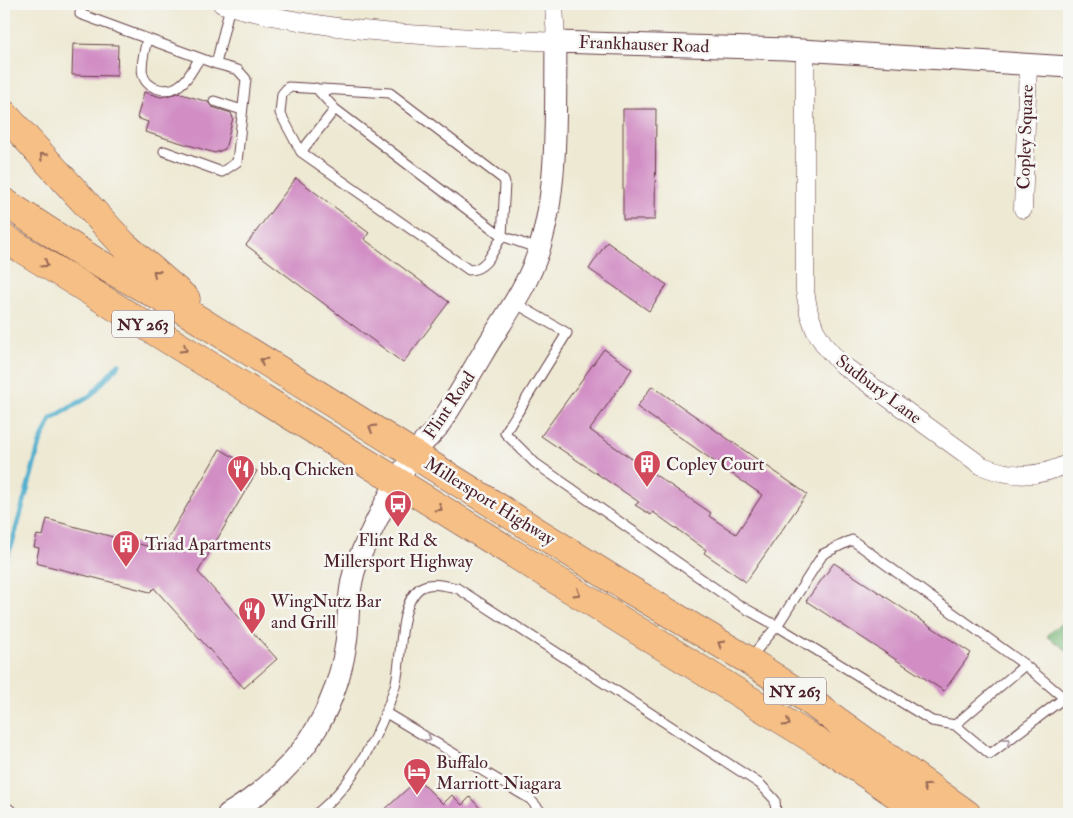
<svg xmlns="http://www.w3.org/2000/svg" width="1073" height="818" viewBox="0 0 1073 818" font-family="'IM FELL Double Pica',serif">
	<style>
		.forest { fill: #78b779; stroke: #616b52 }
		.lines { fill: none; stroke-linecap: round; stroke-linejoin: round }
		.stream { stroke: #4fafce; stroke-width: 5 }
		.building { fill: #d18dc4 }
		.service-casing { stroke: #633d44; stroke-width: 11 }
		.minor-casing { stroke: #633d44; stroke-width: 19 }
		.tertiary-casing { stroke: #633d44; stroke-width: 23 }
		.primary-casing { stroke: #633d44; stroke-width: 29 }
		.motorway-casing { stroke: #633d44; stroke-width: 29 }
		.service { stroke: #fff; stroke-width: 9 }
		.minor { stroke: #fff; stroke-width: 18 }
		.tertiary { stroke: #fff; stroke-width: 21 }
		.primary { stroke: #f5bf86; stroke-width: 28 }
		.motorway { stroke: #f5bf86; stroke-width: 28 }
		.oneway { stroke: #976754 }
		.oneway2 { stroke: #ae9aa0 }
		.labels { text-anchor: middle; stroke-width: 5; stroke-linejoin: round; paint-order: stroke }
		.shield { fill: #f6f6f2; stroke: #7e6067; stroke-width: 1 }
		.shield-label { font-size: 16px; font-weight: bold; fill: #4a1f2b }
		.street-label { font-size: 18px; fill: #4a1f2b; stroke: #f6f6f2 }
		.poi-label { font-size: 18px; fill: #4a1f2b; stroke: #f6f6f2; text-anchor: start }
	</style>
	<rect width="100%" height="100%" fill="#f6f6f2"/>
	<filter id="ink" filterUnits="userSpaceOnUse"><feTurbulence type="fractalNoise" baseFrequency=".02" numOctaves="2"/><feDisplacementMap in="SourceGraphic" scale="10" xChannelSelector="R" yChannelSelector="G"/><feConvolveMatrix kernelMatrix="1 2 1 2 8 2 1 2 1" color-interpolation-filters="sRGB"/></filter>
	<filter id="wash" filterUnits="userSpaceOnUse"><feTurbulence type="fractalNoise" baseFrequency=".0096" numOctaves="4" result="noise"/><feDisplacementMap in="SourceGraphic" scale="20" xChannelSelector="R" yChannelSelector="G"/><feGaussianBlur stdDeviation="1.12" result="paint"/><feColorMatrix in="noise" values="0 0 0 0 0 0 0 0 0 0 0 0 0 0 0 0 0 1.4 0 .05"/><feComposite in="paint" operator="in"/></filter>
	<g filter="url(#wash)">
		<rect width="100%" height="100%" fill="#eee9d3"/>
		<path class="forest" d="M1069 616V652L1047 636Z"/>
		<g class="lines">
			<path class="stream" d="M4 563 12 544 40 443 51 419 90 396 119 364"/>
		</g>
		<g id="blocks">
			<path class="building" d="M73 44 118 45 117 76 72 75Z
				M144 92 161 97 178 93 208 102 212 107 231 113 233 118 225 149 215 153 145 132 148 122 137 118Z
				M623 109H656L655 220H623Z
				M296 178 369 233 364 239 449 302 403 363 246 245Z
				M607 242 667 285 649 311 589 269Z
				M604 349 632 369 590 430 711 513 709 516 736 534 762 495 637 407 652 386 807 494 746 582 704 553 706 550 653 512 651 515 635 505 639 502 541 436Z
				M220 449 257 471 198 572 277 659 244 688 154 588 150 592 36 563 39 548 34 547 37 535 43 536 47 519 161 550Z
				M834 563 971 653 944 691 806 601Z
				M418 779 443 804 452 795 462 805 470 797 485 814H380Z"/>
		</g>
	</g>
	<g filter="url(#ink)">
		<use href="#blocks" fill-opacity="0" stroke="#633d44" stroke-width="1"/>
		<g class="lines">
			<defs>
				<path id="service" d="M81 4 80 14 216 64
					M147 39C143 58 134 83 159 89 167 91 175 89 181 84 189 79 194 66 200 58
					M316 88 335 109 502 236C494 249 487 270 469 270L301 152 280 113 282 94 288 87 390 93 503 179 505 183 502 236 539 249
					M214 101 242 110
					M164 151 222 172 237 162 246 79 238 70 216 64 230 6
					M301 152 335 109
					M515 303 567 333 505 433 535 463 739 605 777 626 750 658
					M852 540 1025 665 955 725 932 721 777 626 823 554Z
					M386 713 530 799 543 814
					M955 725 990 754 1064 698 1025 665
					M316 814C354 784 381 732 395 686 403 660 397 605 420 588 431 581 446 586 457 588L760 784 775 800 776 814"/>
				<path id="minor" d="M222 4C333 35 441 36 556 42L554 4
					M805 50V291L809 313 815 330 825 346 840 363 982 466C1013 478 1039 478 1069 463
					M1023 209 1028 65"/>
				<path id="tertiary" d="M4 813 6 814
					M228 814C263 794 298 761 318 726 333 700 344 666 347 635 349 609 348 583 359 558 373 527 395 481 414 454 420 444 430 437 437 428 454 404 468 378 483 353 503 319 527 288 539 250 559 187 555 108 556 42L786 49 1069 67"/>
				<path id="primary" d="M4 114 124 245 186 299
					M4 202 93 260 185 311 627 588 748 660 797 692 967 814
					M4 238 829 749 925 814"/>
				<path id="motorway" d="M907 802 919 814"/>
			</defs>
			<use href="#service" class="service-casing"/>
			<use href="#minor" class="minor-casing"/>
			<use href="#tertiary" class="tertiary-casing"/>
			<use href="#primary" class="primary-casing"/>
			<use href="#motorway" class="motorway-casing"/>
			<use href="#service" class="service"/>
			<use href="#minor" class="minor"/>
			<use href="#tertiary" class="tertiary"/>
			<use href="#primary" class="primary"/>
			<use href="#motorway" class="motorway"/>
		</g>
		<defs><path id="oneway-chevron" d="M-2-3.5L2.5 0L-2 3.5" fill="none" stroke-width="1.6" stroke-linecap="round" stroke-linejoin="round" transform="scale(1.25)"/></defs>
		<g class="oneway">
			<use href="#oneway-chevron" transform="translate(43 156) rotate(-133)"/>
			<use href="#oneway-chevron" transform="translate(45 264) rotate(32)"/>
			<use href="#oneway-chevron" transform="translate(156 273) rotate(-139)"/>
			<use href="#oneway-chevron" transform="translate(184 349) rotate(32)"/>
			<use href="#oneway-chevron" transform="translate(263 361) rotate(-147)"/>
			<use href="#oneway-chevron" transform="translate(372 428) rotate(-149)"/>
			<use href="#oneway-chevron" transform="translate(439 508) rotate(32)"/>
			<use href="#oneway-chevron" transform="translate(577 593) rotate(32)"/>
			<use href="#oneway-chevron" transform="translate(721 644) rotate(-149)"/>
			<use href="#oneway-chevron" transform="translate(787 723) rotate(32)"/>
			<use href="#oneway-chevron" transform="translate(926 787) rotate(-145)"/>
		</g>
		<g class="oneway2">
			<use href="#oneway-chevron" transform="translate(428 738) rotate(31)"/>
			<use href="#oneway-chevron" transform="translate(1007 741) rotate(-38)"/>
		</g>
	</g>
	<defs>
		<symbol id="building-pin" viewBox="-11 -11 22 30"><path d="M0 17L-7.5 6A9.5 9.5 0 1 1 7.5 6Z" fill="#d1495b" stroke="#f6f6f2"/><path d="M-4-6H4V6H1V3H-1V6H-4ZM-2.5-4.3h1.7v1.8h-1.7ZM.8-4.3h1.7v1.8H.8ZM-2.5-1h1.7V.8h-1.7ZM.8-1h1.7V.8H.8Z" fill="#fff"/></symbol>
		<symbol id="restaurant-pin" viewBox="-11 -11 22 30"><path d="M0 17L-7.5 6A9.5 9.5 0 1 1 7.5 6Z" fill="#d1495b" stroke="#f6f6f2"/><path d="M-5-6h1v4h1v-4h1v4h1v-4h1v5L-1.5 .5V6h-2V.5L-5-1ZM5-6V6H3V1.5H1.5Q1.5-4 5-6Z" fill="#fff"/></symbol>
		<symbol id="bus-pin" viewBox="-11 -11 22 30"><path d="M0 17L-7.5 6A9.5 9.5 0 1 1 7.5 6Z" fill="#d1495b" stroke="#f6f6f2"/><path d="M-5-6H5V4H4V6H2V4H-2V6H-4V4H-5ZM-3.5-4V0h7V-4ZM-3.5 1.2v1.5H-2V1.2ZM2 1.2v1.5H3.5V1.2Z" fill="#fff"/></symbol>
		<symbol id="hotel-pin" viewBox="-11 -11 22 30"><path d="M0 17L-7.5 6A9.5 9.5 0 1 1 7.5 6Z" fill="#d1495b" stroke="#f6f6f2"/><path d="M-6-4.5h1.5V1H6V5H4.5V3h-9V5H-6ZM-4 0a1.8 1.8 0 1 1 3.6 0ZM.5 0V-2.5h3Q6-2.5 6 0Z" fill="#fff"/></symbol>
	</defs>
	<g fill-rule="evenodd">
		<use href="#building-pin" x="631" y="448" width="32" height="43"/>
		<use href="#restaurant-pin" x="225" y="453" width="32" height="43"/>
		<use href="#bus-pin" x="382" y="488" width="32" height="43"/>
		<use href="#building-pin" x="110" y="528" width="32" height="43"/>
		<use href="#restaurant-pin" x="236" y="595" width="32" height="43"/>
		<use href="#hotel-pin" x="401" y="756" width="32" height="43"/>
	</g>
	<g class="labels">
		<g class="shield">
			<rect x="112" y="310.5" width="62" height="27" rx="4"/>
			<rect x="764" y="677.5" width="62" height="27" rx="4"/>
		</g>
		<g class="shield-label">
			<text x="143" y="330">NY 263</text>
			<text x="795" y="697">NY 263</text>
		</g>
		<g class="street-label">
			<text transform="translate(644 44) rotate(2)" y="6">Frankhauser Road</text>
			<text transform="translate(1025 137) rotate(-88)" y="6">Copley Square</text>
			<text transform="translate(879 389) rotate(37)" y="6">Sudbury Lane</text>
			<text transform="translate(449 405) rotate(-56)" y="6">Flint Road</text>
			<text transform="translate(490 501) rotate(32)" y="6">Millersport Highway</text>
		</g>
		<g class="poi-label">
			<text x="666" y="470">Copley Court</text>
			<text x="260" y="475">bb.q Chicken</text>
			<text x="398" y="546" text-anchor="middle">Flint Rd &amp;<tspan x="398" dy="21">Millersport Highway</tspan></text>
			<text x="145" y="550">Triad Apartments</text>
			<text x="271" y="607">WingNutz Bar<tspan x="271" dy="21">and Grill</tspan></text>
			<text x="436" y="768">Buffalo<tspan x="436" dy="21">Marriott Niagara</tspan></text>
		</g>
	</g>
	<rect width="1073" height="818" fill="none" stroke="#f6f6f2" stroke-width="20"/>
</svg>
